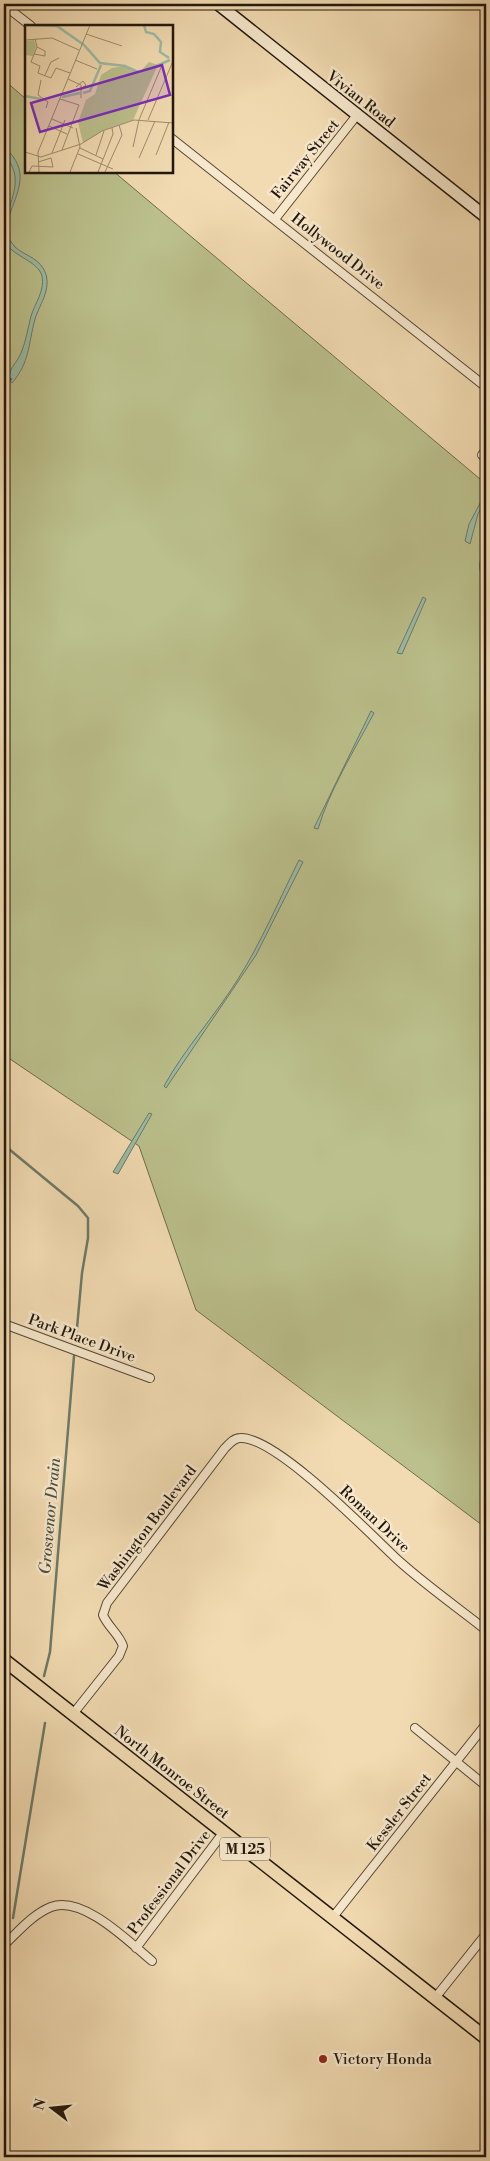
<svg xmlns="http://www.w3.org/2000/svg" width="490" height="2161" viewBox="0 0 490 2161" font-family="'Libre Bodoni',serif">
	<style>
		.green { fill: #bbc08c; stroke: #6e6c4c }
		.water { fill: #9cbca7; stroke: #6b7a69 }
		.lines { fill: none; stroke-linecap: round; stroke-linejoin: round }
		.stream { stroke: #6b7a69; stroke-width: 2.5 }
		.street-casing { stroke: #564836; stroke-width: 10 }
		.secondary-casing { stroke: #22170c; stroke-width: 14 }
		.primary-casing { stroke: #22170c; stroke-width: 15 }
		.street { stroke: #f7e8cd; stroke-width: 8 }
		.secondary { stroke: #f7e8cd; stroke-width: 11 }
		.primary { stroke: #f2dbb2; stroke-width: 12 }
		.poi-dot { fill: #8f2418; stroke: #f7e8cd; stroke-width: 2 }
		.labels { text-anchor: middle; stroke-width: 5; stroke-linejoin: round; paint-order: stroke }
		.shield { fill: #f7e8cd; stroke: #625646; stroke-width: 1 }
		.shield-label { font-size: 14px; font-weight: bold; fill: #22170c }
		.street-label { font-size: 15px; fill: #22170c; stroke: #f7e8cd }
		.poi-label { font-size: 15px; fill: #22170c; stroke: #f7e8cd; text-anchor: start }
		.water-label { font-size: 16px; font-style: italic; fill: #4d5142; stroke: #f7e8cd }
		.inset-river { fill: none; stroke: #9cbca7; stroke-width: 2.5 }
		.inset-road { fill: none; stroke: #9f8d70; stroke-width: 1 }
		.view { fill: #7b2cbf; fill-opacity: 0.15; stroke: #7b2cbf; stroke-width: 2.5 }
		.inset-edge { fill: none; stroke: #22170c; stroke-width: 2.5 }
	</style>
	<rect width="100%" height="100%" fill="#f2dbb2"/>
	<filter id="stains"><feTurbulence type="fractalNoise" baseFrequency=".004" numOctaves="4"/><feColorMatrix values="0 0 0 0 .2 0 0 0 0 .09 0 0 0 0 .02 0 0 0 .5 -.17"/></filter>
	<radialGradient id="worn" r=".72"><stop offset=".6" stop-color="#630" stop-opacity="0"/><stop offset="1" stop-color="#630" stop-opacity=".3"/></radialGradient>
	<path class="green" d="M4 80 26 99V171H113L486 484V1528L196 1310 139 1146 4 1055Z"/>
	<path class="water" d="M4 147C39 177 6 203 6 235 9 239 12 243 15 247 24 255 36 257 43 268 54 286 40 303 35 319 28 345 30 362 12 383L8 380C11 364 16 365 21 353 26 341 28 328 31 316 35 303 45 291 42 276 38 261 14 257 6 243 0 224 13 204 15 185 17 164 4 160 4 147Z
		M485 494 486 499 478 514 470 544 465 541 469 524Z
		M486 551V583C478 573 477 560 486 551Z
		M423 597 426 599 402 654 397 653Z
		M371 711 374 713C355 749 329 791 318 829L314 828Z
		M299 860 303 862 256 955 166 1088 164 1086C185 1048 215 1016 238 979 262 941 279 900 299 860Z
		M149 1113 152 1114 118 1174 113 1172Z"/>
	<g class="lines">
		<path class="stream" d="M4 387 11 379
			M4 1145 78 1206 88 1218V1238L82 1273 76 1339
			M44 1676 50 1652 74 1356
			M13 1918 45 1723
			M4 1962 5 1961"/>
		<defs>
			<path id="street" d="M4 5 31 26
				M171 138 486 387
				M275 219 357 115
				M482 455 486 450
				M4 1324 150 1378
				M73 1714 119 1656 123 1646C119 1634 108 1627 103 1615L107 1603 225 1448C229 1444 234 1438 240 1438 276 1436 371 1535 399 1561 427 1586 457 1607 486 1630
				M415 1728 486 1786
				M333 1917 486 1724
				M4 1945C18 1932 33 1914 51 1907 83 1895 129 1942 152 1961
				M136 1948 223 1833
				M435 1998 486 1934"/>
			<path id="secondary" d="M218 4 486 217"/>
			<path id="primary" d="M4 1660 486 2038"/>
		</defs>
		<use href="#street" class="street-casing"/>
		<use href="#secondary" class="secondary-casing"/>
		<use href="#primary" class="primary-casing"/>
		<use href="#street" class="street"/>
		<use href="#secondary" class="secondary"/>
		<use href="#primary" class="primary"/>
	</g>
	<circle class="poi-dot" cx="323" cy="2059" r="5"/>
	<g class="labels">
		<rect class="shield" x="220" y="1837.5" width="50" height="23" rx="4"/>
		<g class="shield-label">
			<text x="245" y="1854">M 125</text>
		</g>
		<g class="street-label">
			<text transform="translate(361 99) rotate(38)" y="5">Vivian Road</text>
			<text transform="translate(305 159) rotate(-51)" y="5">Fairway Street</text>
			<text transform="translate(338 251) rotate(38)" y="5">Hollywood Drive</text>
			<text transform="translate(82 1338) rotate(20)" y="5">Park Place Drive</text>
			<text transform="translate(375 1519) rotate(43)" y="5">Roman Drive</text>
			<text transform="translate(147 1528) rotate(-53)" y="5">Washington Boulevard</text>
			<text transform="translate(172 1772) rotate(38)" y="5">North Monroe Street</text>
			<text transform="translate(399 1812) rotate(-52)" y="5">Kessler Street</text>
			<text transform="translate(169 1882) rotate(-53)" y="5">Professional Drive</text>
		</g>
		<g class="poi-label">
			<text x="333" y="2064">Victory Honda</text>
		</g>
		<g class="water-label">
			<text transform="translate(49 1516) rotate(-85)" y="6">Grosvenor Drain</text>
		</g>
	</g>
	<g transform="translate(25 25)">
		<rect width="148" height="148" fill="#f2dbb2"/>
		<path d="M9 15 11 22 8 31 0 30V16ZM124 37 133 40 108 95 79 105 58 118 53 97 61 75 70 69 76 50 87 43 100 41 115 47Z" fill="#bbc08c"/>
		<path class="inset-river" d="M0 0 32 1 59 20 75 38 100 41 113 47M119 0 121 7 129 9 136 17 135 27 144 33M129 42 145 35M58 68 65 66 76 40M0 71 16 74M37 72 55 68"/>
		<path class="inset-road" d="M61 9 97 21M10 14 12 22 6 37 15 41 13 48 26 53 31 43 45 48M0 15 27 13 54 25M9 29 20 31V26L12 22M50 35 72 44M20 50 26 37 34 33M43 54 56 60V73M51 62 58 56 61 60 57 63M13 70 23 77 21 83M13 70 16 55M35 74 54 80 37 125M27 94 48 103M114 95 137 40M123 95 148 36M24 101 42 109M108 122 114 95M55 123 78 134M0 127 16 132 56 119 77 106 109 95 148 98M27 128 40 95M53 129 88 144M71 130 79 106M131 130 144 97M114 133 130 96M4 147 7 141 28 142 26 133 13 137M14 147 13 127 65 0M45 147 55 122 51 103M73 147 88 109 87 103M80 147 97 110 94 100"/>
		<path class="view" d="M137 40 145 70 15 107 6 78Z"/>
		<rect width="148" height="148" class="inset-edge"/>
	</g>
	<rect width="490" height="2161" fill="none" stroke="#f2dbb2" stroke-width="20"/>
	<rect x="5" y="5" width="480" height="2151" fill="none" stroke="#22170c" stroke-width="2.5"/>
	<rect x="10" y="10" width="470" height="2141" fill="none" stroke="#22170c"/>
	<g transform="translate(52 2108) rotate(286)" stroke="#f7e8cd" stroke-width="4" paint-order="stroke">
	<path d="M0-4L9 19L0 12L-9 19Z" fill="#22170c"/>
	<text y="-8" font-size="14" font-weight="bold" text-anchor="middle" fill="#22170c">N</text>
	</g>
	<rect width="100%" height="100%" filter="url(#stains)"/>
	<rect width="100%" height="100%" fill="url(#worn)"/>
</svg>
